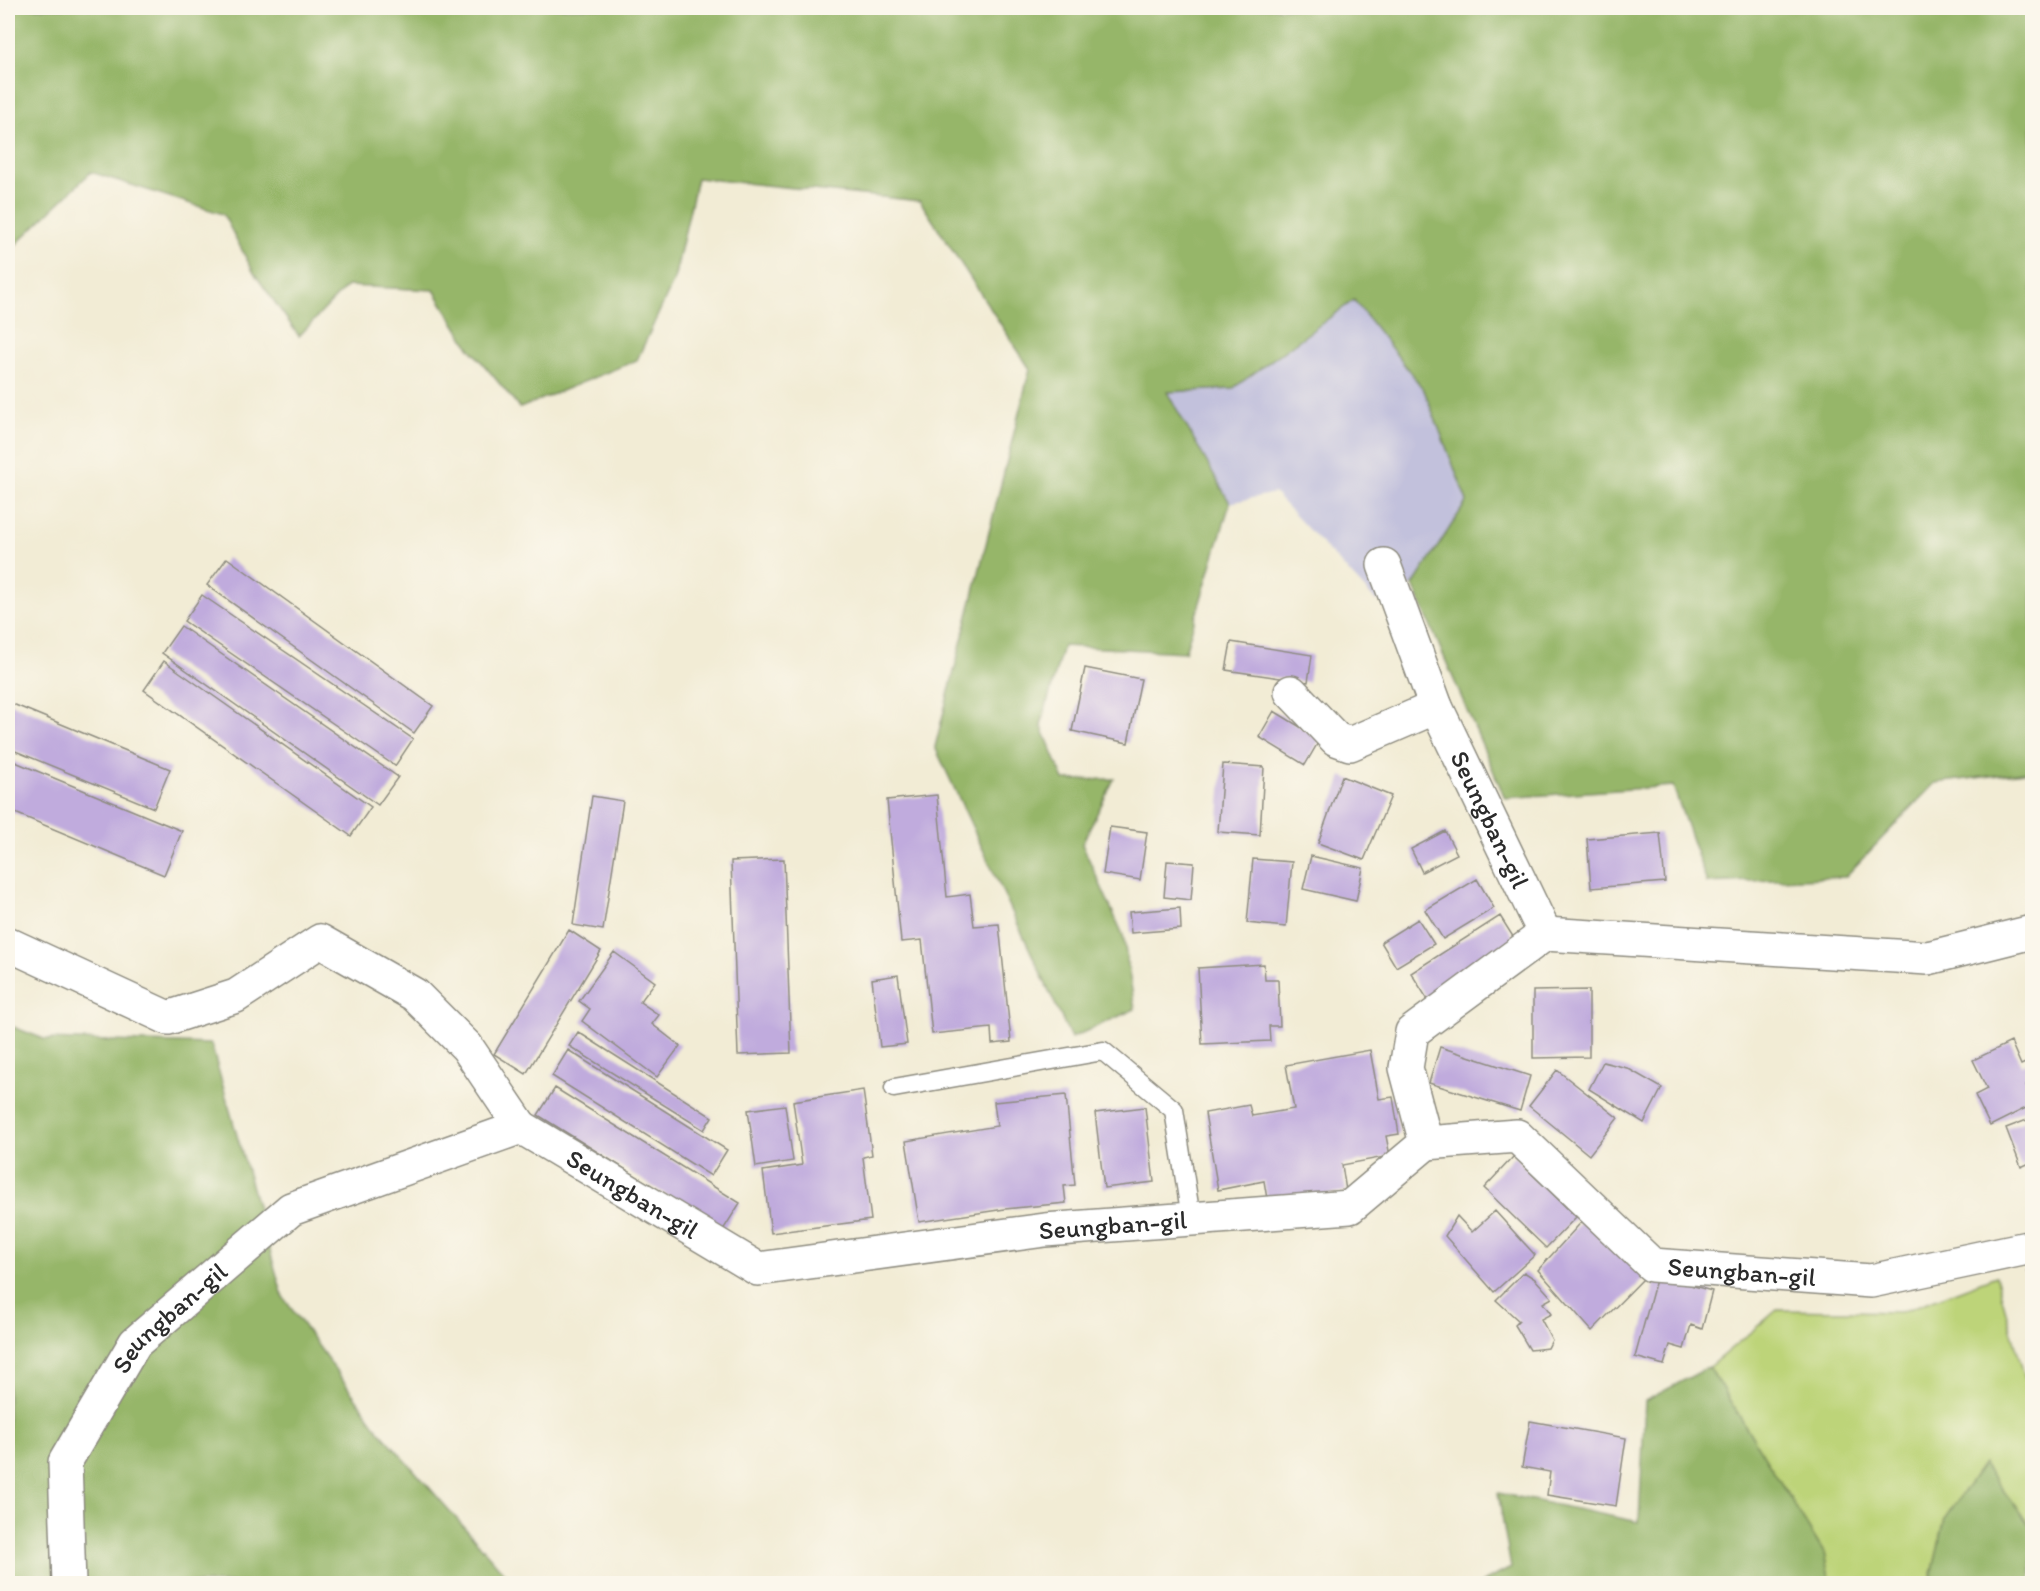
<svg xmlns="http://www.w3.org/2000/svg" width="2040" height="1591" viewBox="0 0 2040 1591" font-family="Itim,sans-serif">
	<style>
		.industrial { fill: #c2c1dc }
		.green { fill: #bdd479; stroke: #748052; stroke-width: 1.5 }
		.forest { fill: #96b669; stroke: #60704a; stroke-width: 1.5 }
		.building { fill: #c0abdd }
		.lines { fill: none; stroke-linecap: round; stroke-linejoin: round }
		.lane-casing { stroke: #8e8c80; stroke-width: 21 }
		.street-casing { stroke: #8e8c80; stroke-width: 36 }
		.lane { stroke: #fff; stroke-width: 18 }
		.street { stroke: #fff; stroke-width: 33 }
		.labels { text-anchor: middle; stroke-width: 4.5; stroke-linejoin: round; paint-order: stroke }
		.street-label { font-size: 26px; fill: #2b2b2b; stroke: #fbf7ec }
	</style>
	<rect width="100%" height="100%" fill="#fbf7ec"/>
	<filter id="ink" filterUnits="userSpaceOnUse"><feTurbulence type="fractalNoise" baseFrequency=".0167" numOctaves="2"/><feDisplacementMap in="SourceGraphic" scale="12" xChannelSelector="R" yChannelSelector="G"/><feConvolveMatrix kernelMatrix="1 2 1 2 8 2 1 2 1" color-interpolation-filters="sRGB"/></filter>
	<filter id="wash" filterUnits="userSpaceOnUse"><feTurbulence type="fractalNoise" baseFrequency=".008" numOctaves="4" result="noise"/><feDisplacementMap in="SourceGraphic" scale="24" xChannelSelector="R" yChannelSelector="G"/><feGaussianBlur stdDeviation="1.35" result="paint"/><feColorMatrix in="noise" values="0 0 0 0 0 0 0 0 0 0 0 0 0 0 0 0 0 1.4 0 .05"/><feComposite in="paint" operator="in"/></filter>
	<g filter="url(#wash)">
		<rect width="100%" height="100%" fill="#f2ecd5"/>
		<path class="industrial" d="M1354 300 1424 390 1467 501 1413 585 1376 601 1274 493 1230 503 1166 391 1232 389Z"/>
		<path class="green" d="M1996 1276 2032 1403V1528L1983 1464 1945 1518 1930 1583H1830L1824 1553 1709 1367 1777 1310 1901 1312Z"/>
		<path class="forest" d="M8 8H1891L1896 9 1916 8H2032V771L1935 783 1845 877 1707 883 1673 786 1505 798 1413 585 1467 501 1424 390 1354 300 1232 389 1167 392 1230 503 1185 652 1063 646 1041 725 1064 780 1114 779 1082 844 1123 935 1135 1009 1071 1038 935 747 1030 369 920 201 697 178 674 280 637 360 520 408 469 347 434 290 347 286 299 336 254 273 223 214 91 172 8 252Z
			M8 1025 44 1039 211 1044 283 1297 378 1429 513 1583H8Z
			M1709 1367 1824 1553 1830 1583H1481L1511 1568 1498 1493 1639 1522 1645 1401Z
			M1983 1464 2032 1528V1583H1930L1945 1518Z"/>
		<g id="blocks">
			<path class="building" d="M227 558 433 706 414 733 207 585Z
				M202 595 413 739 395 766 184 621Z
				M181 626 398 777 378 805 162 653Z
				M1231 642 1312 655 1308 682 1226 670Z
				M164 661 371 807 351 836 144 690Z
				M1085 668 1141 679 1128 743 1072 731Z
				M8 702 170 769 154 808 8 748Z
				M1274 711 1320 739 1305 765 1259 737Z
				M8 759 182 831 164 875 8 810Z
				M1223 764 1264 767 1260 835 1218 832Z
				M1342 776 1391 796 1364 860 1318 843Z
				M937 795 947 897 970 894 974 926 999 924 1011 1042 992 1044 991 1028 932 1034 922 940 901 942 887 800Z
				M592 796 623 801 603 930 573 925Z
				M1110 827 1147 832 1140 880 1103 874Z
				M1445 831 1457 854 1422 872 1411 849Z
				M1660 833 1665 882 1591 888 1587 839Z
				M1311 856 1363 868 1356 901 1303 889Z
				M784 859 791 1053 738 1055 731 861Z
				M1253 859 1292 862 1286 927 1247 923Z
				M1167 861 1194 863 1191 900 1164 897Z
				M1477 879 1494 908 1443 939 1425 910Z
				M1180 908 1181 929 1131 933 1129 912Z
				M1500 916 1517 943 1428 1000 1411 973Z
				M1418 919 1434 944 1396 967 1381 942Z
				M569 930 601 951 526 1074 494 1054Z
				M614 952 655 982 640 1002 659 1015 652 1024 680 1046 657 1077 582 1021 590 1009 579 1001Z
				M1264 964 1265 980H1278L1280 1026H1269L1270 1041 1202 1044 1198 968Z
				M898 975 907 1044 880 1047 872 979Z
				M1589 990V1057L1533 1058V991Z
				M578 1032 712 1117 704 1130 569 1046Z
				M2011 1042 2021 1065 2032 1060V1082L2026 1085 2032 1099V1105L1990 1126 1975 1095 1987 1089 1973 1060Z
				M1440 1047 1530 1076 1520 1111 1429 1083Z
				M568 1050 727 1150 711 1176 552 1076Z
				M1370 1050 1379 1099 1393 1097 1399 1134 1386 1136 1390 1156 1342 1165 1346 1191 1268 1205 1264 1181 1218 1190 1205 1113 1249 1105 1252 1116 1294 1109 1286 1065Z
				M1603 1062 1627 1068 1662 1088 1644 1123 1589 1089Z
				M1557 1070 1618 1118 1589 1155 1529 1106Z
				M555 1088 740 1203 723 1230 538 1115Z
				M863 1090 872 1155 863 1157 871 1220 771 1233 763 1171 802 1165 793 1101Z
				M1066 1095 1075 1185 1064 1186 1066 1203 1005 1209 919 1222 906 1141 997 1126 994 1102Z
				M785 1105 793 1161 756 1167 748 1110Z
				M1145 1107 1154 1182 1104 1188 1095 1113Z
				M2032 1118V1162L2021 1167 2006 1128Z
				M1514 1156 1576 1217 1546 1248 1484 1188Z
				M1495 1211 1535 1255 1494 1292 1445 1236 1457 1216 1472 1232Z
				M1586 1217 1645 1277 1592 1331 1538 1270Z
				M2032 1261V1297H2031L2026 1262Z
				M1524 1272 1535 1279 1552 1298 1543 1303 1551 1314 1541 1319 1552 1340 1548 1348 1530 1350 1515 1325 1519 1321 1496 1300Z
				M1657 1276 1712 1291 1702 1329 1691 1325 1684 1349 1670 1345 1664 1365 1635 1357Z
				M1530 1421 1626 1438 1616 1506 1547 1495 1550 1472 1522 1467Z"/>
		</g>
	</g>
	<g filter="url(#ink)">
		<use href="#blocks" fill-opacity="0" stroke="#8e8c80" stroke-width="1.5"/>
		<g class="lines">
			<defs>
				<path id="lane" d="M894 1088 1103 1051 1174 1110 1191 1218"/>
				<g id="street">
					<path id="s1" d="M1384 565 1436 707 1545 934"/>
					<path d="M1291 692 1336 739 1350 744 1436 707"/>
					<path d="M8 944 168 1018 236 996 320 941 415 995 467 1047 521 1127"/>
					<path id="s2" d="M1426 1143 1517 1136 1652 1265 1871 1281 2032 1247"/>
					<path id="s3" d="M69 1584 65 1462 135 1343 291 1209 521 1127 758 1269 1045 1230 1350 1207 1426 1143 1406 1068 1412 1032 1545 934 1928 958 2032 932"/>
				</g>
			</defs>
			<use href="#lane" class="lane-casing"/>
			<use href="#street" class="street-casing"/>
			<use href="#lane" class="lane"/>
			<use href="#street" class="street"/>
		</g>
	</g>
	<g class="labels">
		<g class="street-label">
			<text dy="9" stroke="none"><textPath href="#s1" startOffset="276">Seungban-gil</textPath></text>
			<text dy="9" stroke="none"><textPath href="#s3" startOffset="840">Seungban-gil</textPath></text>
			<text dy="9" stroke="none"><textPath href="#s3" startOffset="1344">Seungban-gil</textPath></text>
			<text dy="9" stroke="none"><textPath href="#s2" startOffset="368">Seungban-gil</textPath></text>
			<text dy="9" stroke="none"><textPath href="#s3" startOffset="302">Seungban-gil</textPath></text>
		</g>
	</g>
	<rect width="2040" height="1591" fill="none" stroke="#fbf7ec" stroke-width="30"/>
</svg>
